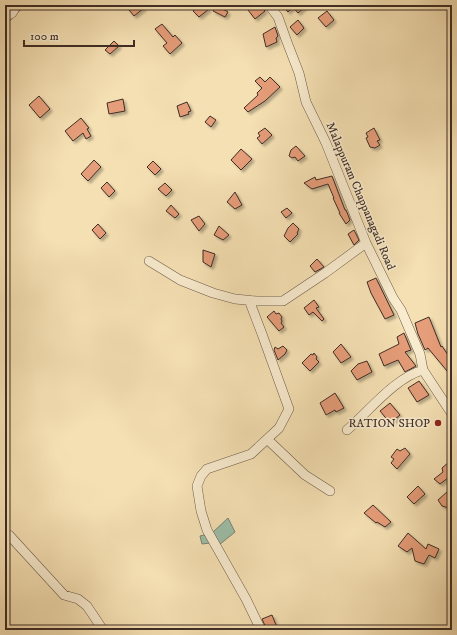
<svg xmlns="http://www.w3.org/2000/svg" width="457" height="635" viewBox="0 0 457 635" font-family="'IM FELL DW Pica',serif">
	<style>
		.water { fill: #9dbea8; stroke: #778474 }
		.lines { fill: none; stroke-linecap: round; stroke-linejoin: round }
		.stream { stroke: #778474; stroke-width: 2 }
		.building { fill: #e69d79; stroke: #3e2d25; filter: url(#shadow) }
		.minor-casing { stroke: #6c5a48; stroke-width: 10 }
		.minor { stroke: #f8ebce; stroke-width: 9 }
		.poi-dot { fill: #8f2418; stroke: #f8ebce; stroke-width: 1.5 }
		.labels { text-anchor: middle; stroke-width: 3; stroke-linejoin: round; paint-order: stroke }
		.street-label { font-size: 12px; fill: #3e2d25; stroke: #f8ebce }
		.poi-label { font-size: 12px; fill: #3e2d25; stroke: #f8ebce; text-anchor: end }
	</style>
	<defs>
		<filter id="shadow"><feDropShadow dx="2.5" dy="2.5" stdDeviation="1" flood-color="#0004"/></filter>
	</defs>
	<rect width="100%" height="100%" fill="#f5e0b3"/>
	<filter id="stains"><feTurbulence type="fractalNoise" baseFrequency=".005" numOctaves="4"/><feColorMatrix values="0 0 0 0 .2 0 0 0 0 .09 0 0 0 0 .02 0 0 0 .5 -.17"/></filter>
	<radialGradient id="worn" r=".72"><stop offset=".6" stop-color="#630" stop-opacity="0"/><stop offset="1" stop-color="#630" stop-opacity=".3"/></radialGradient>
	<path class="water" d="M228 518 235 532 219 545 210 543 202 544 200 536 212 533Z"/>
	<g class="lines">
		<path class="stream" d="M16 13 25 5
			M5 24 12 18"/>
	</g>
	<path class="building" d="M125 5H142L144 8 134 16Z
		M200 5H205L209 9 199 17 193 11Z
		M216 5H226L223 9 228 12 225 17 213 11Z
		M254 5H261L265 11 255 19 248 10Z
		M282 5H307L298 13 293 7 288 12Z
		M327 11 334 20 326 27 318 18Z
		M298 20 304 28 297 35 290 27Z
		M162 24 173 37 175 35 182 43 170 54 163 46 167 43 155 29Z
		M275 27 278 36 276 38 277 42 266 47 263 34Z
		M114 41 119 46 110 54 105 50Z
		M260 77 265 82 270 77 280 87 265 101 248 112 244 108 258 95 257 93 262 88 255 81Z
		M39 96 50 109 40 118 29 105Z
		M123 99 125 111 109 114 107 103Z
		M187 102 191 111 188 112 189 114 180 117 177 106Z
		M210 116 216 120 211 127 205 122Z
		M81 118 89 128 87 129 91 136 86 139 83 133 73 141 65 131Z
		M265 128 272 135 262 144 257 138 260 136 258 133Z
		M374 128 380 140 377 141 380 145 375 148 370 147 366 138 368 137 366 133Z
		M296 146 305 156 298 161 295 157 292 158 289 156 291 150Z
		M241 149 252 159 241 170 231 160Z
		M94 160 101 167 88 181 81 174Z
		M153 161 161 169 155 175 147 167Z
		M332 176 345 210H346L350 220 346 224 339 213H340L333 198H334L328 184 312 189 304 183 315 177 316 180Z
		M107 182 115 191 109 197 101 188Z
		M165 183 172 190 166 196 158 189Z
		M235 192 242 205 235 209 227 202Z
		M171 205 179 214 175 218 166 211Z
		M287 208 292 213 286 218 281 212Z
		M199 216 205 224 199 231 191 220Z
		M293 223 299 229 297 233 298 234 290 242 284 236 288 228Z
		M98 224 106 233 100 239 92 230Z
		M219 226 229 235 223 240 214 235Z
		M354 230 359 240 354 245 348 234Z
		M203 250 215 254 211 267 203 262Z
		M317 259 324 267 315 272 310 266Z
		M376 278 394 315 385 319 371 293 367 282Z
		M314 300 319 307 316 308 324 319 322 321 313 312 309 315 304 308Z
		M274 311 276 314 279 313 282 317 281 319 282 321 281 323 284 327 279 331 267 317Z
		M429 317 441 347 442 346 452 361V377L428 348 425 350 418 334 415 323Z
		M404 333 411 350 405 352 416 366 405 372 398 360 384 366 379 354 399 344 397 337Z
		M341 344 351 357 341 363 333 352Z
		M283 346 287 350 285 354 278 360 274 350 275 347 278 349Z
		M314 353 317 357 316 359 319 362 310 371 302 363 311 354 313 355Z
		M367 361 372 372 357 380 351 371 358 364Z
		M419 381 429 395 417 402 408 388Z
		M335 393 344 408 336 412 335 410 326 415 320 403Z
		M390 403 400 415 390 423 380 411Z
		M405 448 410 454 397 469 391 463 394 459 391 457 397 449 400 451Z
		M449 462 452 465V475L440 484 434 479 443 472 442 468Z
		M418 486 425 494 414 504 407 497Z
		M448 491 452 497V506L449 508 442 506 438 500Z
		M373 505 391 522 385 527 377 522 376 523 364 513Z
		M408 533 426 549 428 544 439 549 435 558 429 555 424 564 415 561 412 548 407 552 398 546Z
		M272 615 278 630H267L262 619Z"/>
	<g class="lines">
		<defs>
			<path id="minor" d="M269 5 278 17 287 42 299 73 306 102 326 143 366 243 393 298 401 310 420 354 423 370 452 414
				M5 17 12 13 17 5
				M149 261 180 280 213 293 235 299 257 301H283L325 273 366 243
				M249 300 262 334 289 409 279 428 251 454 207 469 201 476 197 486 201 511 207 530 246 599 261 630
				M347 430C368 412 396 377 423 370
				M267 439 305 475 330 491
				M5 536 9 535 64 595 78 599 87 606 103 630"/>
		</defs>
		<use href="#minor" class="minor-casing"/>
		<use href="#minor" class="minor"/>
	</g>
	<circle class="poi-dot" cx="438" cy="423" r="4"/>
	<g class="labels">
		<g class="street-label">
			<text transform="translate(361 196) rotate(67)" y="4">Malappuram Chappanagadi Road</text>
		</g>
		<g class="poi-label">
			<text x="430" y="427">RATION SHOP</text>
		</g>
	</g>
	<rect width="457" height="635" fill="none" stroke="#f5e0b3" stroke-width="20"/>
	<rect x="6" y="6" width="445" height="623" fill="none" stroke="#3e2d25" stroke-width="2"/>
	<rect x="10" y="10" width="437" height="615" fill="none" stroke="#3e2d25"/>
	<path d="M24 40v6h110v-6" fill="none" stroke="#3e2d25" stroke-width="2"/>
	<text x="30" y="40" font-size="12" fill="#3e2d25" stroke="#f8ebce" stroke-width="3" paint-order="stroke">100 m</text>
	<rect width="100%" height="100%" filter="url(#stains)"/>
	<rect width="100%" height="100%" fill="url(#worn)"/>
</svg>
